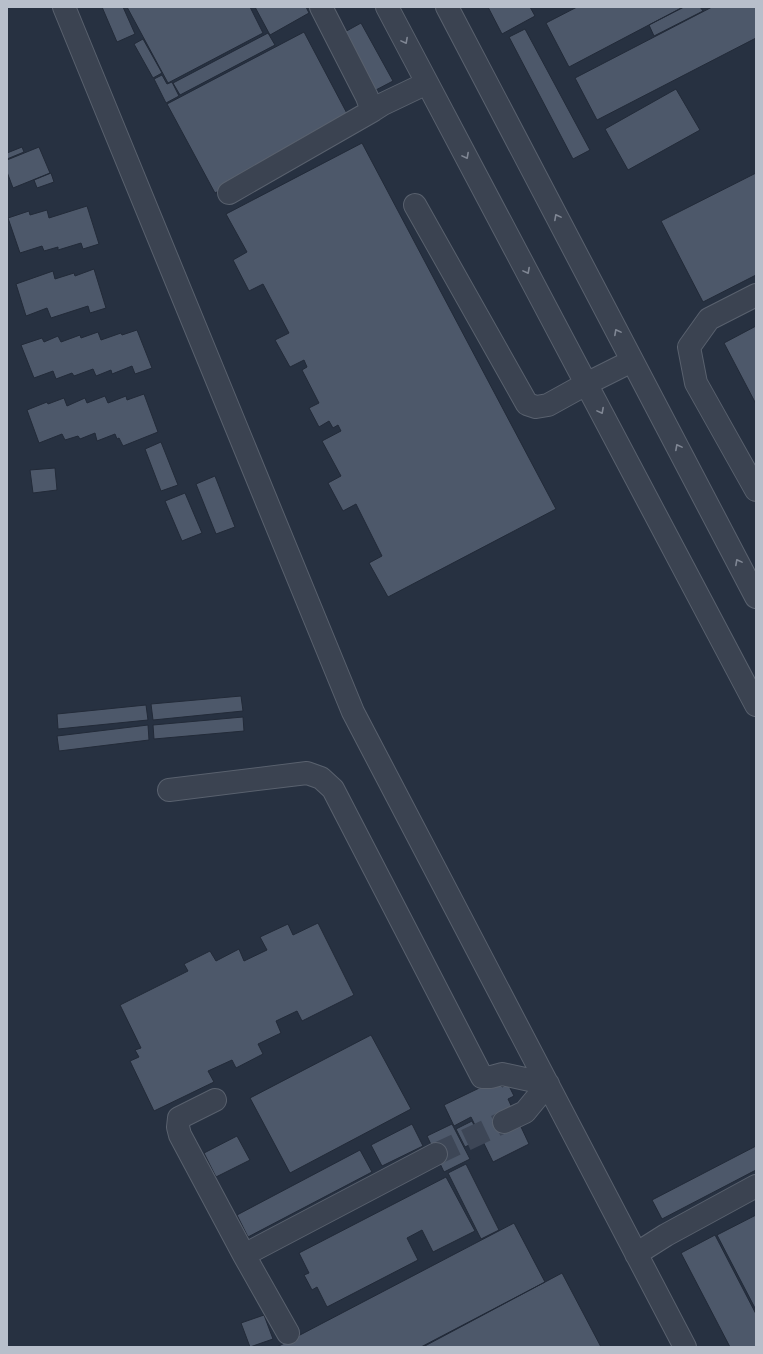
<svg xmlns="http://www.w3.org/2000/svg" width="763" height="1354" viewBox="0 0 763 1354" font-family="'DM Sans',sans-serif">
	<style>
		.building { fill: #4d586a; stroke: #222a38 }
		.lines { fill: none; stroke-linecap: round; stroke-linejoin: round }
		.minor-tunnel { stroke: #3d4656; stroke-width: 22; stroke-dasharray: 22 11; stroke-linecap: butt }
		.minor-casing { stroke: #59616e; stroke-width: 24 }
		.minor { stroke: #3b4351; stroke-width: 22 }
		.oneway { stroke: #808794 }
	</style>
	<rect width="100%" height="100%" fill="#273141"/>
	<path class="building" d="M102 7H123L135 34 117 42Z
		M127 7H250L263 33 168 83Z
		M255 7H306L309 13 270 35Z
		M488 7H530L535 16 502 34Z
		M577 7H683L569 67 546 23Z
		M684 7H700L703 11 654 36 649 25Z
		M712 7H756V38L597 120 575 78Z
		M361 23 393 81 374 91 343 33Z
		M525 29 590 150 573 159 509 37Z
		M304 32 351 121 215 193 167 104Z
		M268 33 275 45 180 95 173 83Z
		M143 39 162 73 153 78 134 44Z
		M162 75 167 84 172 82 179 96 166 103 154 79Z
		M676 89 700 130 628 170 605 129Z
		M362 143 556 509 388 597 369 563 382 556 356 504 343 511 328 483 341 476 322 441 341 431 338 425 333 428 329 421 319 427 309 408 319 403 302 370 307 367 304 360 290 367 275 340 289 333 263 284 249 291 233 260 247 252 226 214Z
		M22 147 24 152 7 159V153Z
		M39 147 50 173 13 188 7 172V160Z
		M51 173 54 182 37 188 34 180Z
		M756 173V275L703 302 661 221Z
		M87 206 99 244 83 249 81 243 58 250V247L44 251 42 246 20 253 8 218 29 211 30 215 47 210 49 218Z
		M94 269 106 308 90 313 88 306 51 318 47 308 26 316 16 284 53 271 55 279 74 273 75 276Z
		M756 326V404L724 343Z
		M137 330 152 368 135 374 132 366 112 374 111 370 96 376 93 369 74 376 72 373 56 379 53 371 34 378 21 345 42 338 44 342 58 336 61 342 80 335 81 338 98 332 101 340 121 333 122 335Z
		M144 394 158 432 123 446 119 438 117 439 115 434 97 441 95 433 80 439 78 436 65 440 62 434 39 443 27 410 47 402 48 404 64 398 67 406 85 398 87 403 105 396 108 403 126 396 127 400Z
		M161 442 178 485 161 491 145 449Z
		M55 468 57 490 33 493 30 470Z
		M215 476 235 527 216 534 196 484Z
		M185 493 202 533 182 541 165 501Z
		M241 696 243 711 153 720 151 704Z
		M146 705 148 720 58 729 57 714Z
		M243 717 244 731 154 739 153 725Z
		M148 725 149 740 59 751 57 736Z
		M318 923 354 995 302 1021 297 1011 276 1021 281 1033 258 1044 263 1054 236 1068 232 1060 208 1071 214 1082 154 1111 130 1061 139 1057 135 1050 141 1048 120 1005 188 971 184 964 210 951 216 961 239 949 244 961 267 950 260 937 288 924 293 935Z
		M371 1035 411 1109 290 1173 250 1098Z
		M498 1079 502 1087 508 1084 514 1096 508 1099 529 1144 493 1162 471 1117 454 1126 444 1105Z
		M472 1121 481 1139 465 1147 456 1129Z
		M412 1124 423 1146 382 1166 371 1145Z
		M452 1124 470 1159 444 1172 427 1136Z
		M237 1136 250 1160 216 1177 204 1153Z
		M756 1146V1170L662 1219 652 1200Z
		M360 1150 372 1172 248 1237 237 1215Z
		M466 1164 499 1230 481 1239 448 1173Z
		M446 1177 475 1231 433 1252 422 1230 407 1238 418 1260 327 1307 317 1287 312 1290 304 1275 309 1273 299 1253Z
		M756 1215V1310L717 1235Z
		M514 1223 545 1282 421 1347H277Z
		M715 1235 756 1314V1347H730L681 1253Z
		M562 1273 601 1347H423Z
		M264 1315 273 1339 250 1347 241 1323Z"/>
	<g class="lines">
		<path class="minor-tunnel" d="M436 1154 504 1122"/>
		<defs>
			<path id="minor" d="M64 7 353 712 685 1347
				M321 7 367 97 372 111 383 104 427 83
				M387 7 756 705
				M447 7 756 597
				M229 193 372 111
				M415 205 527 404 536 407 548 405 586 384 632 361
				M756 295 709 319 689 347 696 383 756 490
				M169 790 307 773 321 778 333 789 482 1077H491L502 1074 548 1084 525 1112 504 1122
				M215 1100 179 1118 178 1127 180 1135 244 1255 288 1333
				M636 1254 666 1235 756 1186
				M244 1255 436 1154"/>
		</defs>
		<use href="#minor" class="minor-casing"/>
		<use href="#minor" class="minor"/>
	</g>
	<defs><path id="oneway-chevron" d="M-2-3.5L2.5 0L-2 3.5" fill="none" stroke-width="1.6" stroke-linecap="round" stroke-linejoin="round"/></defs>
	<g class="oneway">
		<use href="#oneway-chevron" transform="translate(405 41) rotate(62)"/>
		<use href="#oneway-chevron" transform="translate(466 156) rotate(62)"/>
		<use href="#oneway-chevron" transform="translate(557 217) rotate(-118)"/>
		<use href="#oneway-chevron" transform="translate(527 271) rotate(62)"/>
		<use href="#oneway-chevron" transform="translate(617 332) rotate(-118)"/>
		<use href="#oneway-chevron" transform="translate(601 411) rotate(62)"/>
		<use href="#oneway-chevron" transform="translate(678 447) rotate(-118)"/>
		<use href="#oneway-chevron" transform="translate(738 562) rotate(-118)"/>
	</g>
	<rect width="763" height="1354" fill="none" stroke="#b8bfcb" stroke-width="16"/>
</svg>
